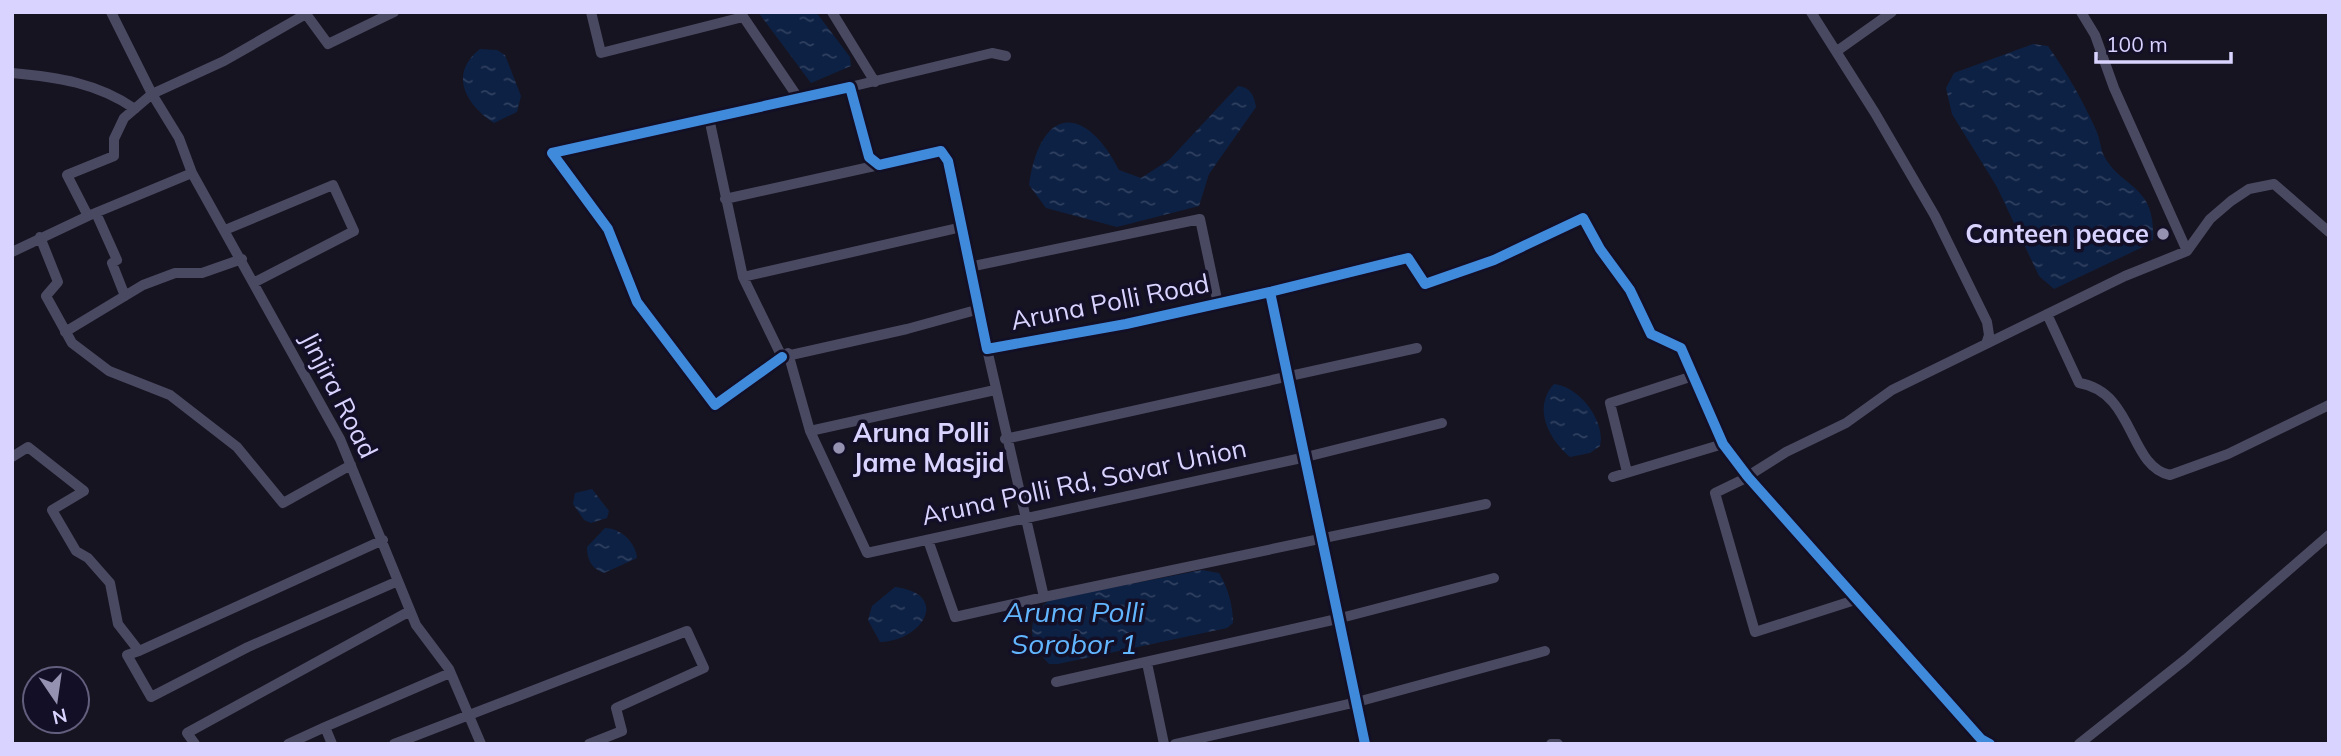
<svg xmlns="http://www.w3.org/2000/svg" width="2341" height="756" viewBox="0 0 2341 756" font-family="Mulish,sans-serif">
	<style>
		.water { fill: url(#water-ripples) }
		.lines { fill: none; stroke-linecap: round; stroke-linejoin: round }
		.minor { stroke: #4a4962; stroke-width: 10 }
		.cycleway-casing { stroke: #130f26; stroke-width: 15 }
		.cycleway { stroke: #408adc; stroke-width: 10 }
		.poi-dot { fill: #9591b1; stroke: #130f26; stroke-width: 2.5 }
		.labels { text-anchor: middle; stroke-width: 7; stroke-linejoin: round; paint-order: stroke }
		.poi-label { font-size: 26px; font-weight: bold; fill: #d9d4ff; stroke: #130f26; text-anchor: end }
		.street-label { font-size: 26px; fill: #d9d4ff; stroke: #130f26 }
		.water-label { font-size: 28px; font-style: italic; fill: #62b6ff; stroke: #130f26 }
	</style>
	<defs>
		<pattern id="water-ripples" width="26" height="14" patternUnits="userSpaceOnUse" patternTransform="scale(1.75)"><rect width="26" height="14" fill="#0d2144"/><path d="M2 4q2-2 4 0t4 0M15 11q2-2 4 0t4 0" fill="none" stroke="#304060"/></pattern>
	</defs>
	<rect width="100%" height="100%" fill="#161421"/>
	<path class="water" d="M758 12H816L850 57 851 66 811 83Z
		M2033 44 2048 46C2067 73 2083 101 2096 130 2100 138 2100 148 2104 156 2123 190 2156 184 2153 240L2145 246 2054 289 2039 276 1997 187 1952 114 1946 88 1954 73Z
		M480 49 497 50 505 55 521 96 517 112 494 123C466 105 448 74 480 49Z
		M1238 86C1250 87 1254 95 1256 107L1209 174 1199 206 1117 227 1046 208 1029 185C1040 107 1084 102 1119 170L1141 178 1169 160Z
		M1554 384C1579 386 1606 421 1600 446L1590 453 1570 457C1549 439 1532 408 1554 384Z
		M592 489 609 511 607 518 591 523 584 520 573 504 575 493Z
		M605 528C621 528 636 543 637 558L604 573C592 569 587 560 587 547Z
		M1202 570 1219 573C1228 588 1233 605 1233 623L1227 628 1058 664H1049C1028 642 1025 620 1049 600Z
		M895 587C951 594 923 641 880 642L868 620 872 606Z"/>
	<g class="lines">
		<path class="minor" d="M111 12 152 94 179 138 192 173
			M591 12 601 53 743 17
			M740 12 799 99
			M832 12 875 82
			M2081 12 2095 35 2114 88 2187 251
			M1837 51 1892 12
			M12 73C57 77 98 83 135 109
			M850 87 992 53 1006 56
			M709 118 743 277 782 357 907 329 976 310
			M725 199 879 165
			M96 213 117 260 112 263 125 296
			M88 216 67 175 114 156V139L124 118 152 94 224 61 306 14 328 44 394 12
			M225 230 333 185 354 231 255 282
			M40 237 58 282 46 296 72 343 109 371 170 395 237 447 283 503 351 465
			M12 252 88 216 192 173 340 439 416 625 449 669 481 744
			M969 267 1200 219 1218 304
			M743 277 962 227
			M1270 292 1408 258 1425 284 1494 260 1583 218 1600 249 1630 290 1651 334 1681 348 1723 444 1748 477 1981 739 1990 744
			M2047 314 2079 383C2135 392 2128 466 2170 475L2228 454 2329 405
			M65 332 143 285 175 273H202L242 259
			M1986 344 2125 276 2187 251 2210 219 2231 201 2249 189 2274 184 2329 232
			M987 349 1044 597 1486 504
			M788 353 810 431 995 390
			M782 357 715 405 637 302 608 229 552 153 850 87 869 157 879 165 941 151 948 161 987 349 1126 324 1270 292 1365 744
			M810 431 867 553 1306 457 1442 423
			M1005 439 1417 348
			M12 457 28 447 84 491 52 510 76 551 88 558 110 583 118 624 139 651 383 540
			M1627 472 1610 403 1693 376
			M1748 476 1786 452 1846 423 1892 390 1986 344 1989 335 1987 322 1935 216 1875 113 1811 12
			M1613 477 1723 444
			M1748 477 1715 493 1755 632 1858 599
			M928 540 955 617 1044 597
			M139 651 127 655 151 697 248 647 398 581
			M1147 663 1164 744
			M1056 682 1337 619 1494 578
			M325 727 450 673
			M195 744 187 733 410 611
			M288 744 325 727 332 744
			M394 744 687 631 704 668 616 708 622 731 589 744
			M1175 744 1357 702 1545 651
			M1551 744H1558
			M2079 744 2186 659 2329 535"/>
		<defs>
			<path id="cycleway" d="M1270 292 1408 258 1425 284 1494 260 1583 218 1600 249 1630 290 1651 334 1681 348 1723 444 1748 477 1981 739 1990 744
				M782 357 715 405 637 302 608 229 552 153 850 87 869 157 879 165 941 151 948 161 987 349 1126 324 1270 292 1365 744"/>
		</defs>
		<use href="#cycleway" class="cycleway-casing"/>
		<use href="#cycleway" class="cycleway"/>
	</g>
	<g class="poi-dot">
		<circle cx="2163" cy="234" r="7"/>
		<circle cx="839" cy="448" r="7"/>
	</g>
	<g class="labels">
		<g class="poi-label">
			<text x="2149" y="243">Canteen peace</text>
			<text x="853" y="442" text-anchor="start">Aruna Polli<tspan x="853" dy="30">Jame Masjid</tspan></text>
		</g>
		<g class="street-label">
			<text transform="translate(1110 302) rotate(-11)" y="9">Aruna Polli Road</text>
			<text transform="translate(339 395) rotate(63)" y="9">Jinjira Road</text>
			<text transform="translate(1084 482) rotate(-12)" y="9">Aruna Polli Rd, Savar Union</text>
		</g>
		<g class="water-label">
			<text x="1074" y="622">Aruna Polli<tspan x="1074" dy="32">Sorobor 1</tspan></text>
		</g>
	</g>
	<rect width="2341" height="756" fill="none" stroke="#d9d4ff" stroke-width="28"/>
	<g transform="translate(56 700) rotate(167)"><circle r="33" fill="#130f26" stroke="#625e7d" stroke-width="2"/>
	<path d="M0-5L12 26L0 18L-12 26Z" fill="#9591b1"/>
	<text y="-10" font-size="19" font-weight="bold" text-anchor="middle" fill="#d9d4ff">N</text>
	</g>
	<path d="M2096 52v10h135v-10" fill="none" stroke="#d9d4ff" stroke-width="3.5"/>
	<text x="2106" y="52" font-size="21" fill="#d9d4ff" stroke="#130f26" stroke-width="5" paint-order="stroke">100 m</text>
</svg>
